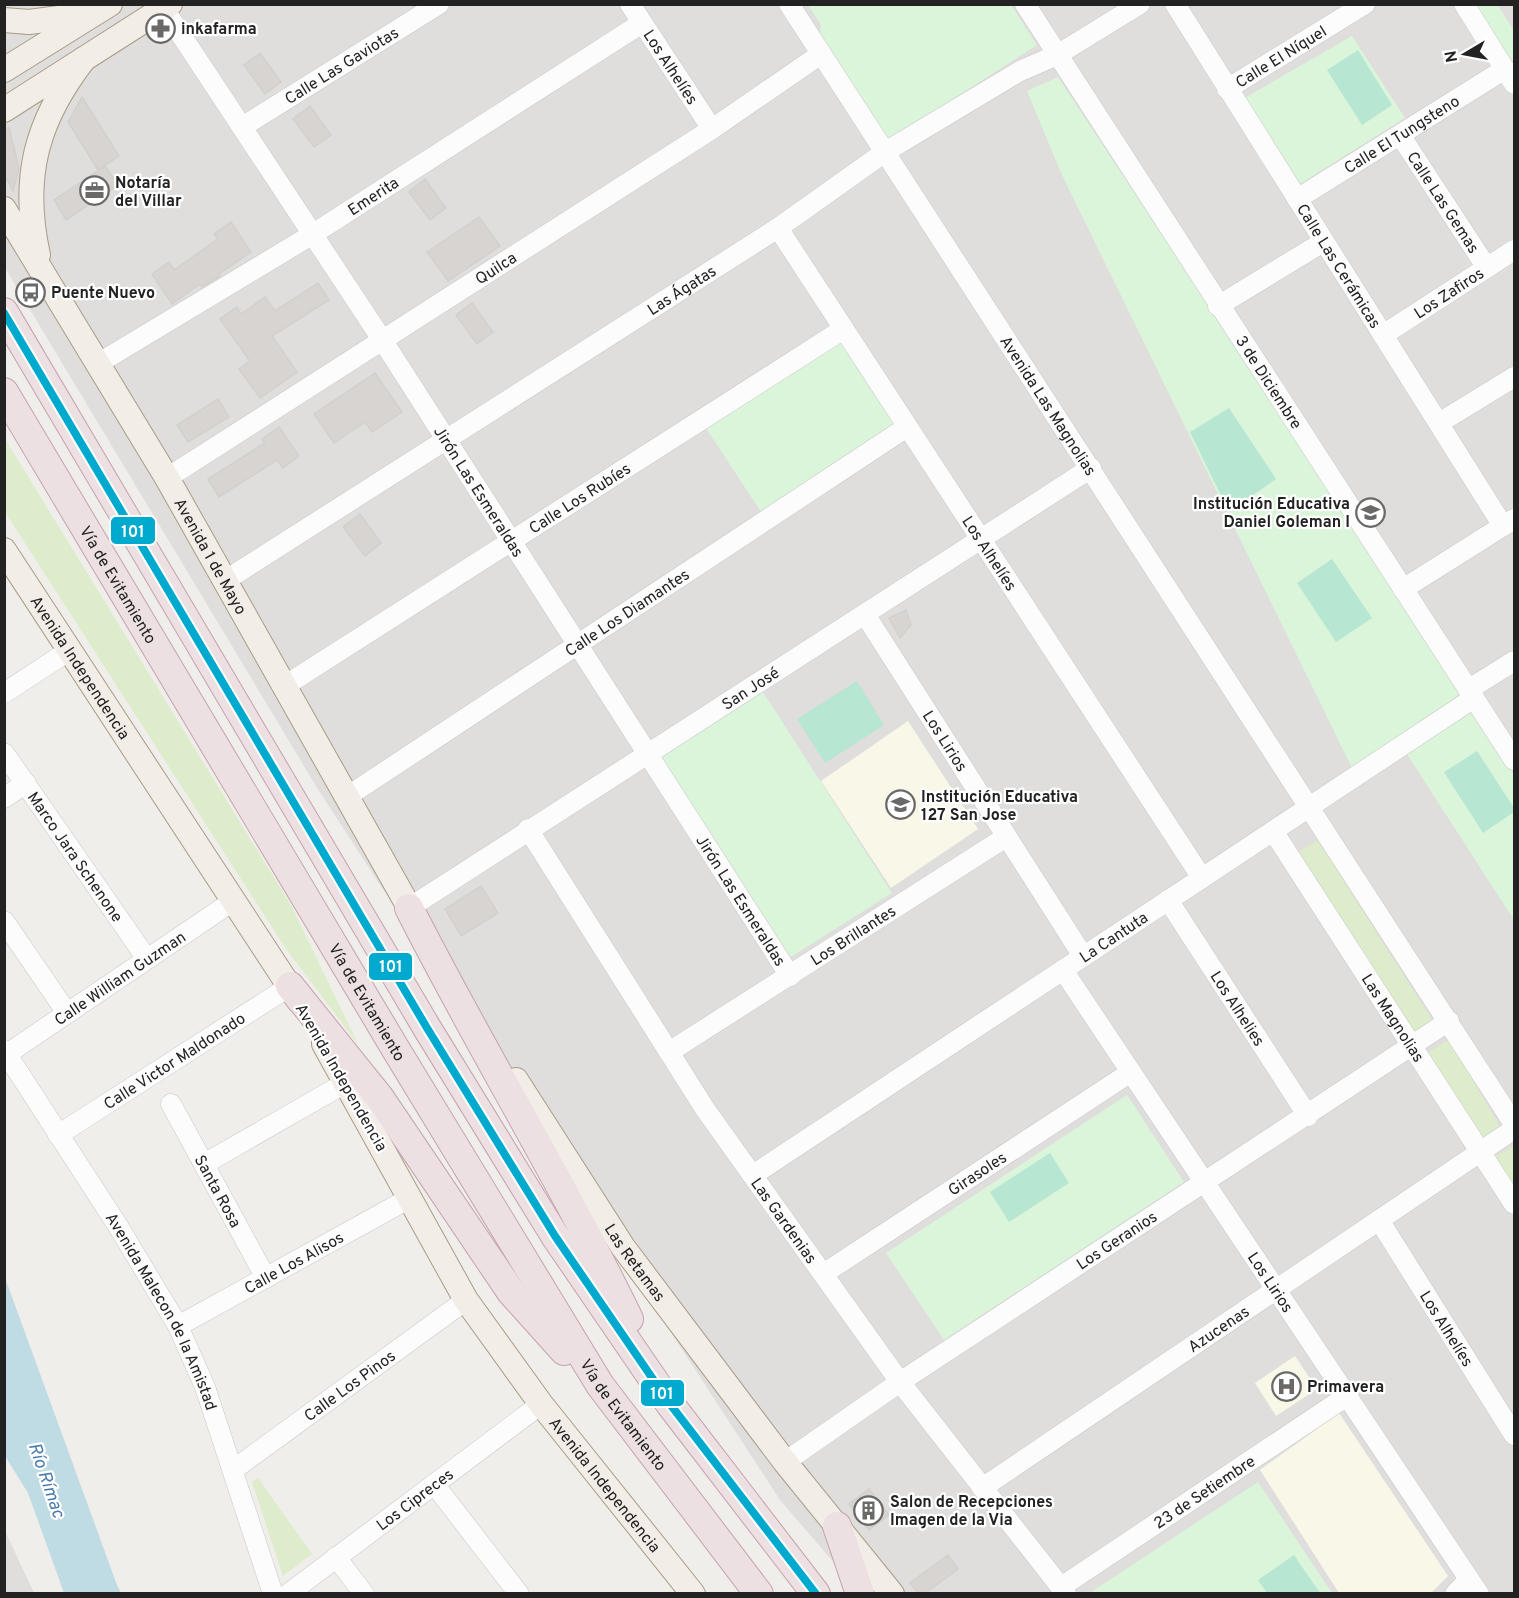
<svg xmlns="http://www.w3.org/2000/svg" width="1519" height="1598" viewBox="0 0 1519 1598" font-family="Overpass,sans-serif">
	<style>
		.residential { fill: #dfdedc }
		.education { fill: #f8f7e8 }
		.grass { fill: #ddeccb }
		.park { fill: #daf5da }
		.pitch { fill: #b7e6d2 }
		.water { fill: #bfdbe3 }
		.building { fill: #d7d4d2; stroke: #d3d0cc; stroke-width: 1.5 }
		.lines { fill: none; stroke-linecap: round; stroke-linejoin: round }
		.minor-casing { stroke: #c9c8c7; stroke-width: 21 }
		.major-casing { stroke: #a79c86; stroke-width: 26 }
		.highway-casing { stroke: #c5a2ac; stroke-width: 30 }
		.minor { stroke: #fdfcfc; stroke-width: 20 }
		.major { stroke: #f3ede7; stroke-width: 24 }
		.highway { stroke: #ece0e2; stroke-width: 28 }
		.bus-1-casing { stroke: #fff; stroke-width: 12 }
		.bus-1 { stroke: #00a9ce; stroke-width: 8 }
		.labels { text-anchor: middle; stroke-width: 4.5; stroke-linejoin: round; paint-order: stroke }
		.poi-label { font-size: 16px; font-weight: bold; fill: #222; stroke: #fff; text-anchor: start }
		.street-label { font-size: 16px; fill: #222; stroke: #fff }
		.water-label { font-size: 18px; font-style: italic; fill: #4a7aab; stroke: #fff }
		.line-badge { stroke: #fff; stroke-width: 2 }
		.badge-label { font-size: 16px; text-anchor: middle; font-weight: bold; fill: #fff }
	</style>
	<rect width="100%" height="100%" fill="#f0eeeb"/>
	<path class="residential" d="M5 5H1514V1593H860L780 1500 319 791 5 268Z
		M5 1531 34 1593H5Z"/>
	<path class="education" d="M908 721 978 829 891 888 821 781Z
		M1295 1356 1317 1389 1276 1416 1255 1383Z
		M1339 1413 1448 1576 1431 1593H1339L1260 1470Z"/>
	<path class="grass" d="M5 439 292 907 358 1044 286 949 5 512Z
		M1318 840 1432 1020 1411 1033 1297 853Z
		M1449 1039 1500 1127 1479 1140 1427 1057 1428 1053Z
		M1514 1146V1187L1495 1156Z
		M258 1478 312 1554 283 1576 252 1482Z"/>
	<path class="park" d="M808 5H1011L1037 45 888 141 820 36 821 25Z
		M1474 5H1498L1514 31V67Z
		M1352 36 1405 118 1297 186 1241 100Z
		M1058 77 1463 692 1352 768 1062 175 1027 91Z
		M841 339 896 422 761 512 706 428Z
		M761 689 892 893 786 960 659 757Z
		M1469 704 1514 775V920L1403 748Z
		M1127 1095 1184 1182 944 1340 886 1253Z
		M1258 1482 1332 1593 1088 1594Z"/>
	<path class="pitch" d="M1358 50 1392 105 1362 125 1327 70Z
		M1229 408 1276 479 1229 512 1190 432Z
		M1332 559 1372 618 1336 642 1297 583Z
		M857 681 884 725 825 763 797 719Z
		M1477 751 1514 808V812L1483 833 1444 772Z
		M1050 1153 1069 1183 1009 1222 990 1192Z
		M1294 1555 1320 1593H1267L1258 1580Z"/>
	<path class="water" d="M4 1275 117 1585 121 1593H64L28 1493 5 1456Z"/>
	<path class="building" d="M260 53 281 82 265 94 244 65Z
		M82 97 119 156 98 170 68 122Z
		M310 106 331 135 314 147 293 119Z
		M9 128 19 168 13 191 4 174V129Z
		M105 166 118 185 66 220 54 200Z
		M425 179 446 208 430 220 409 192Z
		M479 217 500 246 448 281 427 252Z
		M231 222 251 252 219 274 220 276 202 287 200 284 172 304 152 274 169 262 174 270 218 239 214 234Z
		M318 283 329 300 272 336 297 372 260 398 239 369 250 361 220 319 237 307 241 314 265 297 275 311Z
		M472 303 493 332 477 344 456 315Z
		M375 373 402 412 372 432 365 422 334 443 314 414Z
		M218 399 229 417 188 442 177 425Z
		M279 427 299 456 283 468 277 460 219 497 208 479 265 443 262 439Z
		M360 514 381 543 365 556 343 527Z
		M906 610 911 625 900 638 889 618Z
		M481 886 498 913 461 936 445 909Z
		M869 1489 889 1515 869 1530 849 1504Z
		M948 1555 958 1569 925 1593H918L910 1583Z"/>
	<g class="lines">
		<defs>
			<g id="minor">
				<path id="s1" d="M630 4 712 129"/>
				<path id="s2" d="M789 4 1514 1124"/>
				<path id="s3" d="M1025 4 1514 760"/>
				<path id="s4" d="M1175 4 1503 526"/>
				<path d="M1464 4 1514 84"/>
				<path id="s5" d="M164 9 383 341 790 976"/>
				<path id="s6" d="M1227 89 1365 4"/>
				<path id="s7" d="M242 127 439 4"/>
				<path id="s8" d="M1400 135 1487 268"/>
				<path id="s9" d="M1297 199 1505 69"/>
				<path id="s10" d="M778 228 1202 878"/>
				<path d="M1218 306 1323 242"/>
				<path id="s11" d="M1383 335 1514 250"/>
				<path id="s12" d="M99 363 313 234 642 23"/>
				<path d="M1439 423 1514 377"/>
				<path id="s13" d="M167 478 712 129 821 54"/>
				<path id="s14" d="M226 580 778 228 885 152 1020 71 1057 55 1140 4"/>
				<path d="M1403 589 1514 519"/>
				<path id="s15" d="M866 616 1083 956"/>
				<path id="s16" d="M286 685 842 330"/>
				<path d="M1468 690 1514 661"/>
				<path d="M4 693 70 650"/>
				<path id="s17" d="M4 753 147 959"/>
				<path id="s18" d="M348 796 907 427"/>
				<path d="M4 798 26 783"/>
				<path id="s19" d="M528 829 705 1109 900 1382 1066 1594"/>
				<path id="s20" d="M1273 831 1514 1204"/>
				<path id="s21" d="M1168 900 1308 1116"/>
				<path id="s22" d="M409 908 1091 468"/>
				<path d="M4 921 67 1013"/>
				<path id="s23" d="M1063 970 1479 1594"/>
				<path id="s24" d="M4 1050 118 1226 178 1326 205 1387 273 1594"/>
				<path id="s25" d="M669 1052 1006 837"/>
				<path id="s26" d="M7 1054 233 901"/>
				<path id="s27" d="M171 1104 266 1278"/>
				<path id="s28" d="M58 1135 290 986"/>
				<path d="M204 1164 347 1082"/>
				<path id="s29" d="M753 1175 1474 698"/>
				<path id="s30" d="M1379 1220 1514 1435"/>
				<path id="s31" d="M823 1274 1131 1072"/>
				<path id="s32" d="M178 1326 410 1198"/>
				<path id="s33" d="M785 1462 900 1382 1449 1021"/>
				<path id="s34" d="M233 1470 466 1300"/>
				<path d="M434 1484 519 1594"/>
				<path id="s35" d="M982 1488 1514 1129"/>
				<path d="M336 1557 364 1594"/>
				<path id="s36" d="M1061 1587 1347 1396"/>
				<path id="s37" d="M288 1594 541 1404"/>
				<path d="M1455 1594 1469 1579"/>
			</g>
			<g id="major">
				<path d="M4 20 29 22 82 15"/>
				<path d="M4 70 110 4"/>
				<path d="M4 110 170 4"/>
				<path id="s38" d="M4 209 167 478 418 923"/>
				<path d="M38 255C21 178 36 121 84 59"/>
				<path id="s39" d="M4 550 299 1001"/>
				<path id="s40" d="M324 1044 466 1300 541 1404 693 1594"/>
				<path id="s41" d="M516 1080 623 1247 785 1462 892 1594"/>
			</g>
			<g id="highway">
				<path d="M4 312 427 1028 555 1236 670 1404 816 1594"/>
				<path id="s42" d="M4 392 395 1048 600 1385 759 1594"/>
				<path d="M409 908C479 1046 561 1179 629 1319"/>
				<path d="M290 986 380 1098 511 1292 564 1351"/>
				<path d="M837 1526 860 1594"/>
			</g>
		</defs>
		<use href="#minor" class="minor-casing"/>
		<use href="#major" class="major-casing"/>
		<use href="#highway" class="highway-casing"/>
		<use href="#minor" class="minor"/>
		<use href="#major" class="major"/>
		<use href="#highway" class="highway"/>
		<defs>
			<path id="bus-1" d="M4 313 427 1028 555 1236 670 1404 816 1594"/>
		</defs>
		<use href="#bus-1" class="bus-1-casing"/>
		<use href="#bus-1" class="bus-1"/>
	</g>
	<defs>
		<symbol id="pharmacy-ring" viewBox="-11 -11 22 22"><circle r="9.5" fill="#fff" stroke="#6a6968" stroke-width="1.5"/><path d="M-2-6h4v4h4v4h-4v4h-4v-4h-4v-4h4Z" fill="#6a6968"/></symbol>
		<symbol id="office-ring" viewBox="-11 -11 22 22"><circle r="9.5" fill="#fff" stroke="#6a6968" stroke-width="1.5"/><path d="M-6-3h4V-5.5h4V-3h4V5H-6ZM-1-4.5V-3h2v-1.5ZM-6 0V1H6V0Z" fill="#6a6968"/></symbol>
		<symbol id="bus-ring" viewBox="-11 -11 22 22"><circle r="9.5" fill="#fff" stroke="#6a6968" stroke-width="1.5"/><path d="M-5-6H5V4H4V6H2V4H-2V6H-4V4H-5ZM-3.5-4V0h7V-4ZM-3.5 1.2v1.5H-2V1.2ZM2 1.2v1.5H3.5V1.2Z" fill="#6a6968"/></symbol>
		<symbol id="school-ring" viewBox="-11 -11 22 22"><circle r="9.5" fill="#fff" stroke="#6a6968" stroke-width="1.5"/><path d="M0-5L7-2L0 1L-7-2ZM-4 1L0 2.5L4 1V4Q0 6-4 4Z" fill="#6a6968"/></symbol>
		<symbol id="hospital-ring" viewBox="-11 -11 22 22"><circle r="9.5" fill="#fff" stroke="#6a6968" stroke-width="1.5"/><path d="M-5-5h3v3.5h4V-5h3V5h-3V1.5h-4V5h-3Z" fill="#6a6968"/></symbol>
		<symbol id="building-ring" viewBox="-11 -11 22 22"><circle r="9.5" fill="#fff" stroke="#6a6968" stroke-width="1.5"/><path d="M-4-6H4V6H1V3H-1V6H-4ZM-2.5-4.3h1.7v1.8h-1.7ZM.8-4.3h1.7v1.8H.8ZM-2.5-1h1.7V.8h-1.7ZM.8-1h1.7V.8H.8Z" fill="#6a6968"/></symbol>
	</defs>
	<g fill-rule="evenodd">
		<use href="#pharmacy-ring" x="144" y="12" width="33" height="33"/>
		<use href="#office-ring" x="78" y="174" width="33" height="33"/>
		<use href="#bus-ring" x="14" y="276" width="33" height="33"/>
		<use href="#school-ring" x="1354" y="496" width="33" height="33"/>
		<use href="#school-ring" x="884" y="788" width="33" height="33"/>
		<use href="#hospital-ring" x="1270" y="1370" width="33" height="33"/>
		<use href="#building-ring" x="852" y="1494" width="33" height="33"/>
	</g>
	<g class="labels">
		<g class="poi-label">
			<text x="181" y="34">inkafarma</text>
			<text x="115" y="188">Notaría<tspan x="115" dy="18">del Villar</tspan></text>
			<text x="51" y="298">Puente Nuevo</text>
			<text x="1350" y="509" text-anchor="end">Institución Educativa<tspan x="1350" dy="18">Daniel Goleman I</tspan></text>
			<text x="921" y="802">Institución Educativa<tspan x="921" dy="18">127 San Jose</tspan></text>
			<text x="1307" y="1392">Primavera</text>
			<text x="890" y="1507">Salon de Recepciones<tspan x="890" dy="18">Imagen de la Via</tspan></text>
		</g>
		<g class="street-label">
			<text dy="6" stroke="none"><textPath href="#s6" startOffset="63">Calle El Níquel</textPath></text>
			<text dy="6" stroke="none"><textPath href="#s7" startOffset="117">Calle Las Gaviotas</textPath></text>
			<text dy="6" stroke="none"><textPath href="#s1" startOffset="75">Los Alhelíes</textPath></text>
			<text dy="6" stroke="none"><textPath href="#s9" startOffset="123">Calle El Tungsteno</textPath></text>
			<text dy="6" stroke="none"><textPath href="#s12" startOffset="321">Emerita</textPath></text>
			<text dy="6" stroke="none"><textPath href="#s8" startOffset="80">Calle Las Gemas</textPath></text>
			<text dy="6" stroke="none"><textPath href="#s4" startOffset="309">Calle Las Cerámicas</textPath></text>
			<text dy="6" stroke="none"><textPath href="#s13" startOffset="390">Quilca</textPath></text>
			<text dy="6" stroke="none"><textPath href="#s14" startOffset="540">Las Ágatas</textPath></text>
			<text dy="6" stroke="none"><textPath href="#s11" startOffset="78">Los Zafiros</textPath></text>
			<text dy="6" stroke="none"><textPath href="#s3" startOffset="450">3 de Diciembre</textPath></text>
			<text dy="6" stroke="none"><textPath href="#s2" startOffset="478">Avenida Las Magnolias</textPath></text>
			<text dy="6" stroke="none"><textPath href="#s5" startOffset="576">Jirón Las Esmeraldas</textPath></text>
			<text dy="6" stroke="none"><textPath href="#s16" startOffset="348">Calle Los Rubíes</textPath></text>
			<text dy="6" stroke="none"><textPath href="#s10" startOffset="388">Los Alhelíes</textPath></text>
			<text dy="6" stroke="none"><textPath href="#s38" startOffset="404">Avenida 1 de Mayo</textPath></text>
			<text dy="6" stroke="none"><textPath href="#s42" startOffset="224">Vía de Evitamiento</textPath></text>
			<text dy="6" stroke="none"><textPath href="#s18" startOffset="334">Calle Los Diamantes</textPath></text>
			<text dy="6" stroke="none"><textPath href="#s39" startOffset="140">Avenida Independencia</textPath></text>
			<text dy="6" stroke="none"><textPath href="#s22" startOffset="406">San José</textPath></text>
			<text dy="6" stroke="none"><textPath href="#s15" startOffset="148">Los Lirios</textPath></text>
			<text dy="6" stroke="none"><textPath href="#s17" startOffset="126">Marco Jara Schenone</textPath></text>
			<text dy="6" stroke="none"><textPath href="#s5" startOffset="1062">Jirón Las Esmeraldas</textPath></text>
			<text dy="6" stroke="none"><textPath href="#s25" startOffset="218">Los Brillantes</textPath></text>
			<text dy="6" stroke="none"><textPath href="#s29" startOffset="432">La Cantuta</textPath></text>
			<text dy="6" stroke="none"><textPath href="#s26" startOffset="136">Calle William Guzman</textPath></text>
			<text dy="6" stroke="none"><textPath href="#s42" startOffset="710">Vía de Evitamiento</textPath></text>
			<text dy="6" stroke="none"><textPath href="#s21" startOffset="129">Los Alhelies</textPath></text>
			<text dy="6" stroke="none"><textPath href="#s20" startOffset="222">Las Magnolias</textPath></text>
			<text dy="6" stroke="none"><textPath href="#s28" startOffset="138">Calle Victor Maldonado</textPath></text>
			<text transform="translate(342 1077) rotate(60)" y="6">Avenida Independencia</text>
			<text dy="6" stroke="none"><textPath href="#s31" startOffset="184">Girasoles</textPath></text>
			<text dy="6" stroke="none"><textPath href="#s27" startOffset="99">Santa Rosa</textPath></text>
			<text dy="6" stroke="none"><textPath href="#s19" startOffset="468">Las Gardenias</textPath></text>
			<text dy="6" stroke="none"><textPath href="#s33" startOffset="399">Los Geranios</textPath></text>
			<text dy="6" stroke="none"><textPath href="#s41" startOffset="218">Las Retamas</textPath></text>
			<text dy="6" stroke="none"><textPath href="#s32" startOffset="132">Calle Los Alisos</textPath></text>
			<text dy="6" stroke="none"><textPath href="#s23" startOffset="375">Los Lirios</textPath></text>
			<text dy="6" stroke="none"><textPath href="#s24" startOffset="306">Avenida Malecon de la Amistad</textPath></text>
			<text dy="6" stroke="none"><textPath href="#s30" startOffset="128">Los Alhelíes</textPath></text>
			<text dy="6" stroke="none"><textPath href="#s35" startOffset="285">Azucenas</textPath></text>
			<text dy="6" stroke="none"><textPath href="#s34" startOffset="144">Calle Los Pinos</textPath></text>
			<text dy="6" stroke="none"><textPath href="#s42" startOffset="1196">Vía de Evitamiento</textPath></text>
			<text dy="6" stroke="none"><textPath href="#s40" startOffset="524">Avenida Independencia</textPath></text>
			<text dy="6" stroke="none"><textPath href="#s36" startOffset="172">23 de Setiembre</textPath></text>
			<text dy="6" stroke="none"><textPath href="#s37" startOffset="158">Los Cipreces</textPath></text>
		</g>
		<g class="water-label">
			<text transform="translate(47 1480) rotate(71)" y="6">Río Rímac</text>
		</g>
	</g>
	<g class="line-badge">
		<rect x="110" y="516" width="46" height="29" rx="6" fill="#00a9ce"/>
		<rect x="368" y="952" width="45" height="29" rx="6" fill="#00a9ce"/>
		<rect x="640" y="1379" width="45" height="28" rx="6" fill="#00a9ce"/>
	</g>
	<g class="badge-label">
		<text x="133" y="537">101</text>
		<text x="391" y="972">101</text>
		<text x="662" y="1399">101</text>
	</g>
	<rect width="1519" height="1598" fill="none" stroke="#222222" stroke-width="12"/>
	<g transform="translate(1465 54) rotate(260)" stroke="#ffffff" stroke-width="4.5" paint-order="stroke">
	<path d="M0-4.5L10 22L0 15L-10 22Z" fill="#222222"/>
	<text y="-9" font-size="16" font-weight="bold" text-anchor="middle" fill="#222222">N</text>
	</g>
</svg>
